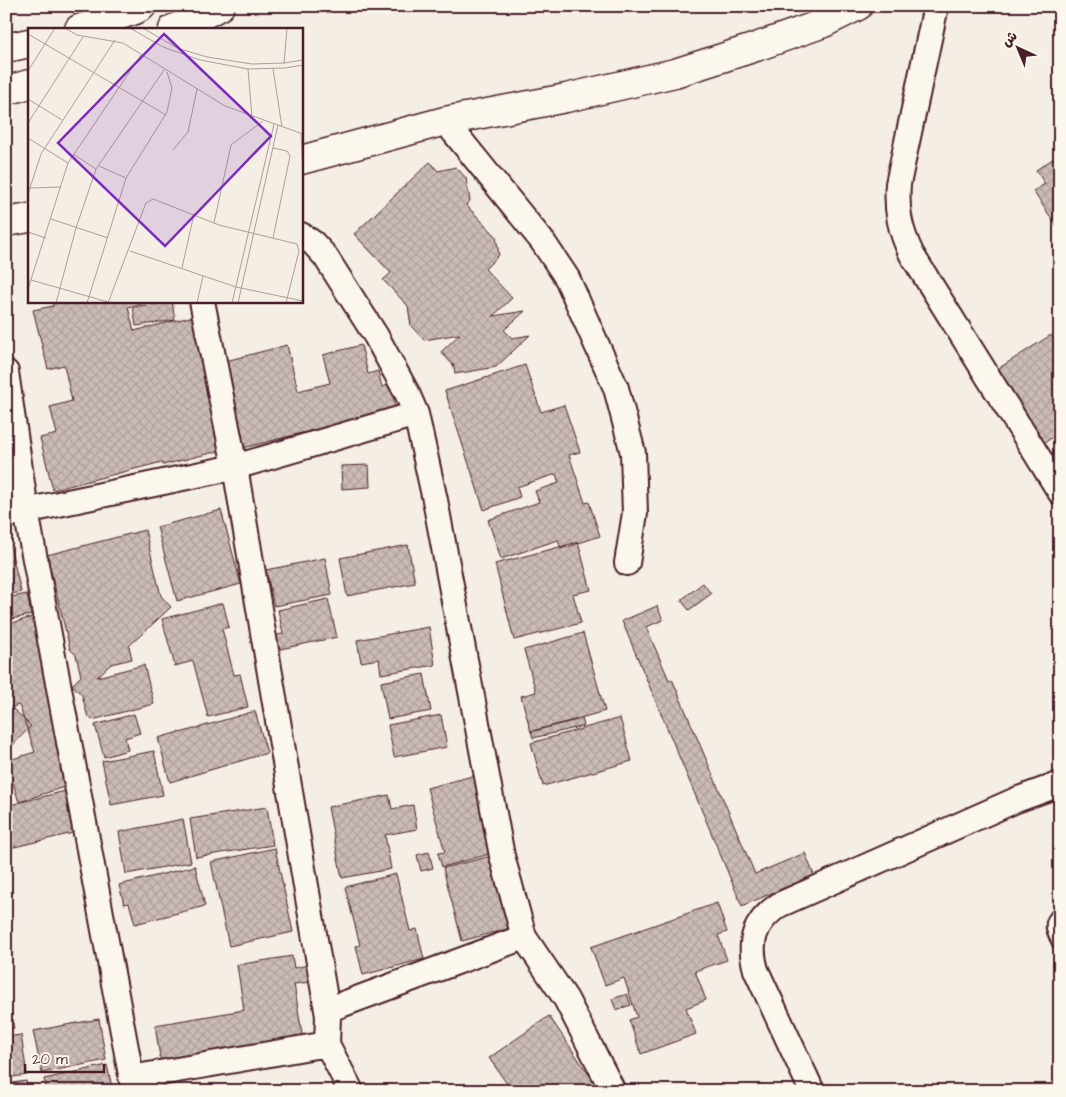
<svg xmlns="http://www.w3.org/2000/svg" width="1066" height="1097" viewBox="0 0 1066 1097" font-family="'Architects Daughter','Playpen Sans Arabic',sans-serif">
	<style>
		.building { fill: url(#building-cross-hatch); stroke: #4a1f2b }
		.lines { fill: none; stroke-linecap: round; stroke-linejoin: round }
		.lane-casing { stroke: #4a1f2b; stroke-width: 16 }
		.street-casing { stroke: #4a1f2b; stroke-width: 28 }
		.secondary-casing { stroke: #4a1f2b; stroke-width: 31 }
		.primary-casing { stroke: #4a1f2b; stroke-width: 31 }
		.lane { stroke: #fbf7ec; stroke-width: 12 }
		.street { stroke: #fbf7ec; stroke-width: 24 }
		.secondary { stroke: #fbf7ec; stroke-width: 28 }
		.primary { stroke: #fbf7ec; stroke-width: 28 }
		.inset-road { fill: none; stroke: #b09b9a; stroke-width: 1 }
		.view { fill: #7b2cbf; fill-opacity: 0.15; stroke: #7b2cbf; stroke-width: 2.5 }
		.inset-edge { fill: none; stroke: #4a1f2b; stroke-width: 2.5 }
	</style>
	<defs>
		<pattern id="building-cross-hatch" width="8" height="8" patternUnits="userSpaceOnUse" patternTransform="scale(1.25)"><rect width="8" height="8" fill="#cabbb6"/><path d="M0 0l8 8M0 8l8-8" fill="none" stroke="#afa09d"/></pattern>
	</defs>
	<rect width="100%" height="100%" fill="#f4eee4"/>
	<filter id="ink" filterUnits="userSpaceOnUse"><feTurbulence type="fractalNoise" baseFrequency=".02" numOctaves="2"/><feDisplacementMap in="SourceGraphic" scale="10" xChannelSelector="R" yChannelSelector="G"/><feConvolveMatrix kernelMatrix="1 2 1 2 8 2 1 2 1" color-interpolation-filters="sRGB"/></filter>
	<g filter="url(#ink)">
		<path class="building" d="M1060 154V231L1033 191 1045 184 1036 170Z
			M430 162 438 171 456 167 466 178 470 201 466 205 496 236 499 255 485 269 512 298 493 316 525 311 504 330 512 338 530 335 496 367 455 374 454 366 441 352 460 334 424 340 411 326 408 306 383 280 391 273 354 234Z
			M52 301H153L128 307 134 331 194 316 227 449 163 465 162 462 53 490 40 438 57 434 50 407 72 401 64 365 48 369 33 310 53 306Z
			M172 301 175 320 136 326 133 307Z
			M1060 334V432L1040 446 993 372 1051 335 1053 338Z
			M287 345 298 391 330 383 323 355 361 345 368 374 378 371 382 387 390 384 396 409 243 448 222 362Z
			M525 365 541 412 564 405 580 452 569 455 585 503 589 502 600 536 561 549 558 540 501 559 488 520 539 502 535 491 559 483 556 474 517 487 520 497 484 510 445 391Z
			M369 465 370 487 342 489 341 466Z
			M221 510 241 584 177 601 157 527Z
			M145 530 161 596 171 607 129 646 132 659 111 664 97 677 144 665 154 704 92 720 87 714 82 695 72 685 81 676 76 655 70 649 47 555Z
			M8 537 21 592 6 595V538Z
			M578 542 591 590 573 594 581 623 514 640 495 564Z
			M408 545 415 583 347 596 340 558Z
			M325 558 332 595 274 606 266 570Z
			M703 583 711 594 689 610 681 600Z
			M27 594 31 615 6 620V598Z
			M328 599 337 637 276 650 273 636 283 634 278 610Z
			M223 603 229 627 222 629 234 675 240 674 248 707 208 717 193 661 175 666 162 619Z
			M657 606 663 620 646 627 669 680 672 679 755 874 805 853 814 875 742 906 622 621Z
			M32 617 59 700 82 781 19 802 6 761 35 752 19 705 6 709V625Z
			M429 627 435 665 381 674 379 659 361 662 357 640Z
			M583 633 605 711 531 732 521 696 536 692 524 650Z
			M424 674 431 711 388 719 381 682Z
			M9 705 31 726 6 752V708Z
			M255 711 267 753 170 782 158 738 179 732 180 733Z
			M134 714 140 733 125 738 128 750 104 757 95 725Z
			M441 715 447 747 394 757 388 725Z
			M620 718 632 761 543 786 531 743Z
			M582 719 584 726 533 738 531 731Z
			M154 751 163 795 111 805 102 761Z
			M480 774 501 851 442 867 438 853 445 852 427 788Z
			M73 789 77 807 68 809 73 833 6 849V806Z
			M389 795 392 809 413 805 417 829 385 835 391 869 342 878 328 807Z
			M267 807 273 845 196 857 190 819Z
			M183 819 191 862 126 874 119 832Z
			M275 848 293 932 229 946 211 862Z
			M429 852 433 868 421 871 417 855Z
			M500 854 518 926 462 941 443 868Z
			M195 866 205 906 135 924 129 903 124 904 119 885Z
			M396 874 410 931 417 929 424 959 363 975 356 946 360 945 345 887Z
			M717 903 727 932 718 935 727 960 695 971 706 1000 686 1008 696 1034 641 1054 629 1020 637 1017 624 978 605 985 591 947Z
			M292 956 294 968 308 965 311 982 294 984 303 1040 161 1064 155 1025 244 1010 237 965Z
			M6 992 14 1028 6 1030Z
			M627 994 631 1005 616 1010 612 999Z
			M549 1016 596 1085 587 1091H512L489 1058Z
			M99 1019 106 1060 42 1073 33 1031Z
			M21 1035 27 1075 6 1078V1037Z
			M107 1065 113 1091H47L44 1079Z
			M26 1081 28 1091H6V1084Z"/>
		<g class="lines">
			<defs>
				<path id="lane" d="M1060 913C1047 923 1054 933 1060 945"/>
				<path id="street" d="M936 6 898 184C896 211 900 231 912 255L1060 492
					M445 121 543 242 567 278 616 388 633 453 635 513 627 563
					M301 235 313 243 325 256 376 336 407 393 416 414 435 500 502 856 524 937 566 999 613 1091
					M202 301 235 467 328 1016 327 1044 351 1091
					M6 372 26 511 134 1091
					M6 515 235 467 416 414
					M327 1010 524 937
					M131 1078 327 1044
					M812 1091 756 970C748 942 754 922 779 905L1016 800 1060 784"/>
				<path id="secondary" d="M301 160 445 121 566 98 675 73 756 47 824 23 858 6
					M6 222 29 218"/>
				<path id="primary" d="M79 29 135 10 142 6
					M173 29 192 21 220 6
					M6 48 29 43
					M6 91 29 84"/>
			</defs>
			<use href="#lane" class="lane-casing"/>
			<use href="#street" class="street-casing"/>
			<use href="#secondary" class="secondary-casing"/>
			<use href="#primary" class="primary-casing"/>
			<use href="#lane" class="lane"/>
			<use href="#street" class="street"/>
			<use href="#secondary" class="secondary"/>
			<use href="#primary" class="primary"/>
		</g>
	</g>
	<g transform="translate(28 28)">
		<rect width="275" height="275" fill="#f4eee4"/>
		<path class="inset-road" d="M37 0 49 7 95 15 197 78 275 106M102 0 135 19 172 32 220 41 257 40M115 0 149 20 179 29 224 36 256 35M0 6 138 87M256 35 275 32M256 36 259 0M257 40 275 37M220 41 224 90M245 41 254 99M0 43 27 0M0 71 34 92M0 95 55 9M273 106 275 143M0 110 40 135M145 122 160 104 169 61M45 126 68 141M71 138 98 150M2 160 33 159M0 166 13 126 87 12M23 191 80 210M186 195 203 117 235 93M0 204 18 210M245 210 262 128 259 123 245 120M102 223 208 259 275 273M154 240 166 186M3 252 80 274M0 261 40 135 113 27M28 275 48 200 68 141 136 42M59 275 98 150 139 84 144 60 139 44M80 275 118 175 125 171 191 197 269 216 271 223 258 275M169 275 175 248M204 275 246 96M210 275 250 97"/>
		<path class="view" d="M136 6 243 108 137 218 30 115Z"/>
		<rect width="275" height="275" class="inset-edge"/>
	</g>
	<rect width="1066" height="1097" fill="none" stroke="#fbf7ec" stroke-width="25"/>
	<rect x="12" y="12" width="1041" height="1072" fill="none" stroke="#4a1f2b" stroke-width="2" filter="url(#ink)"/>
	<g transform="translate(1018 48) rotate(316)" stroke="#fbf7ec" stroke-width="4" paint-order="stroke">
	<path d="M0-4L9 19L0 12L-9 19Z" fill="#4a1f2b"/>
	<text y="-8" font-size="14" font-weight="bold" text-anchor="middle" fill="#4a1f2b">ش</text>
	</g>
	<path d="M25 1064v8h79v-8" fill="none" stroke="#4a1f2b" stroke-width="2.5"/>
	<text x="32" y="1064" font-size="15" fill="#4a1f2b" stroke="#fbf7ec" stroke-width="4" paint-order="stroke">20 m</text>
</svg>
